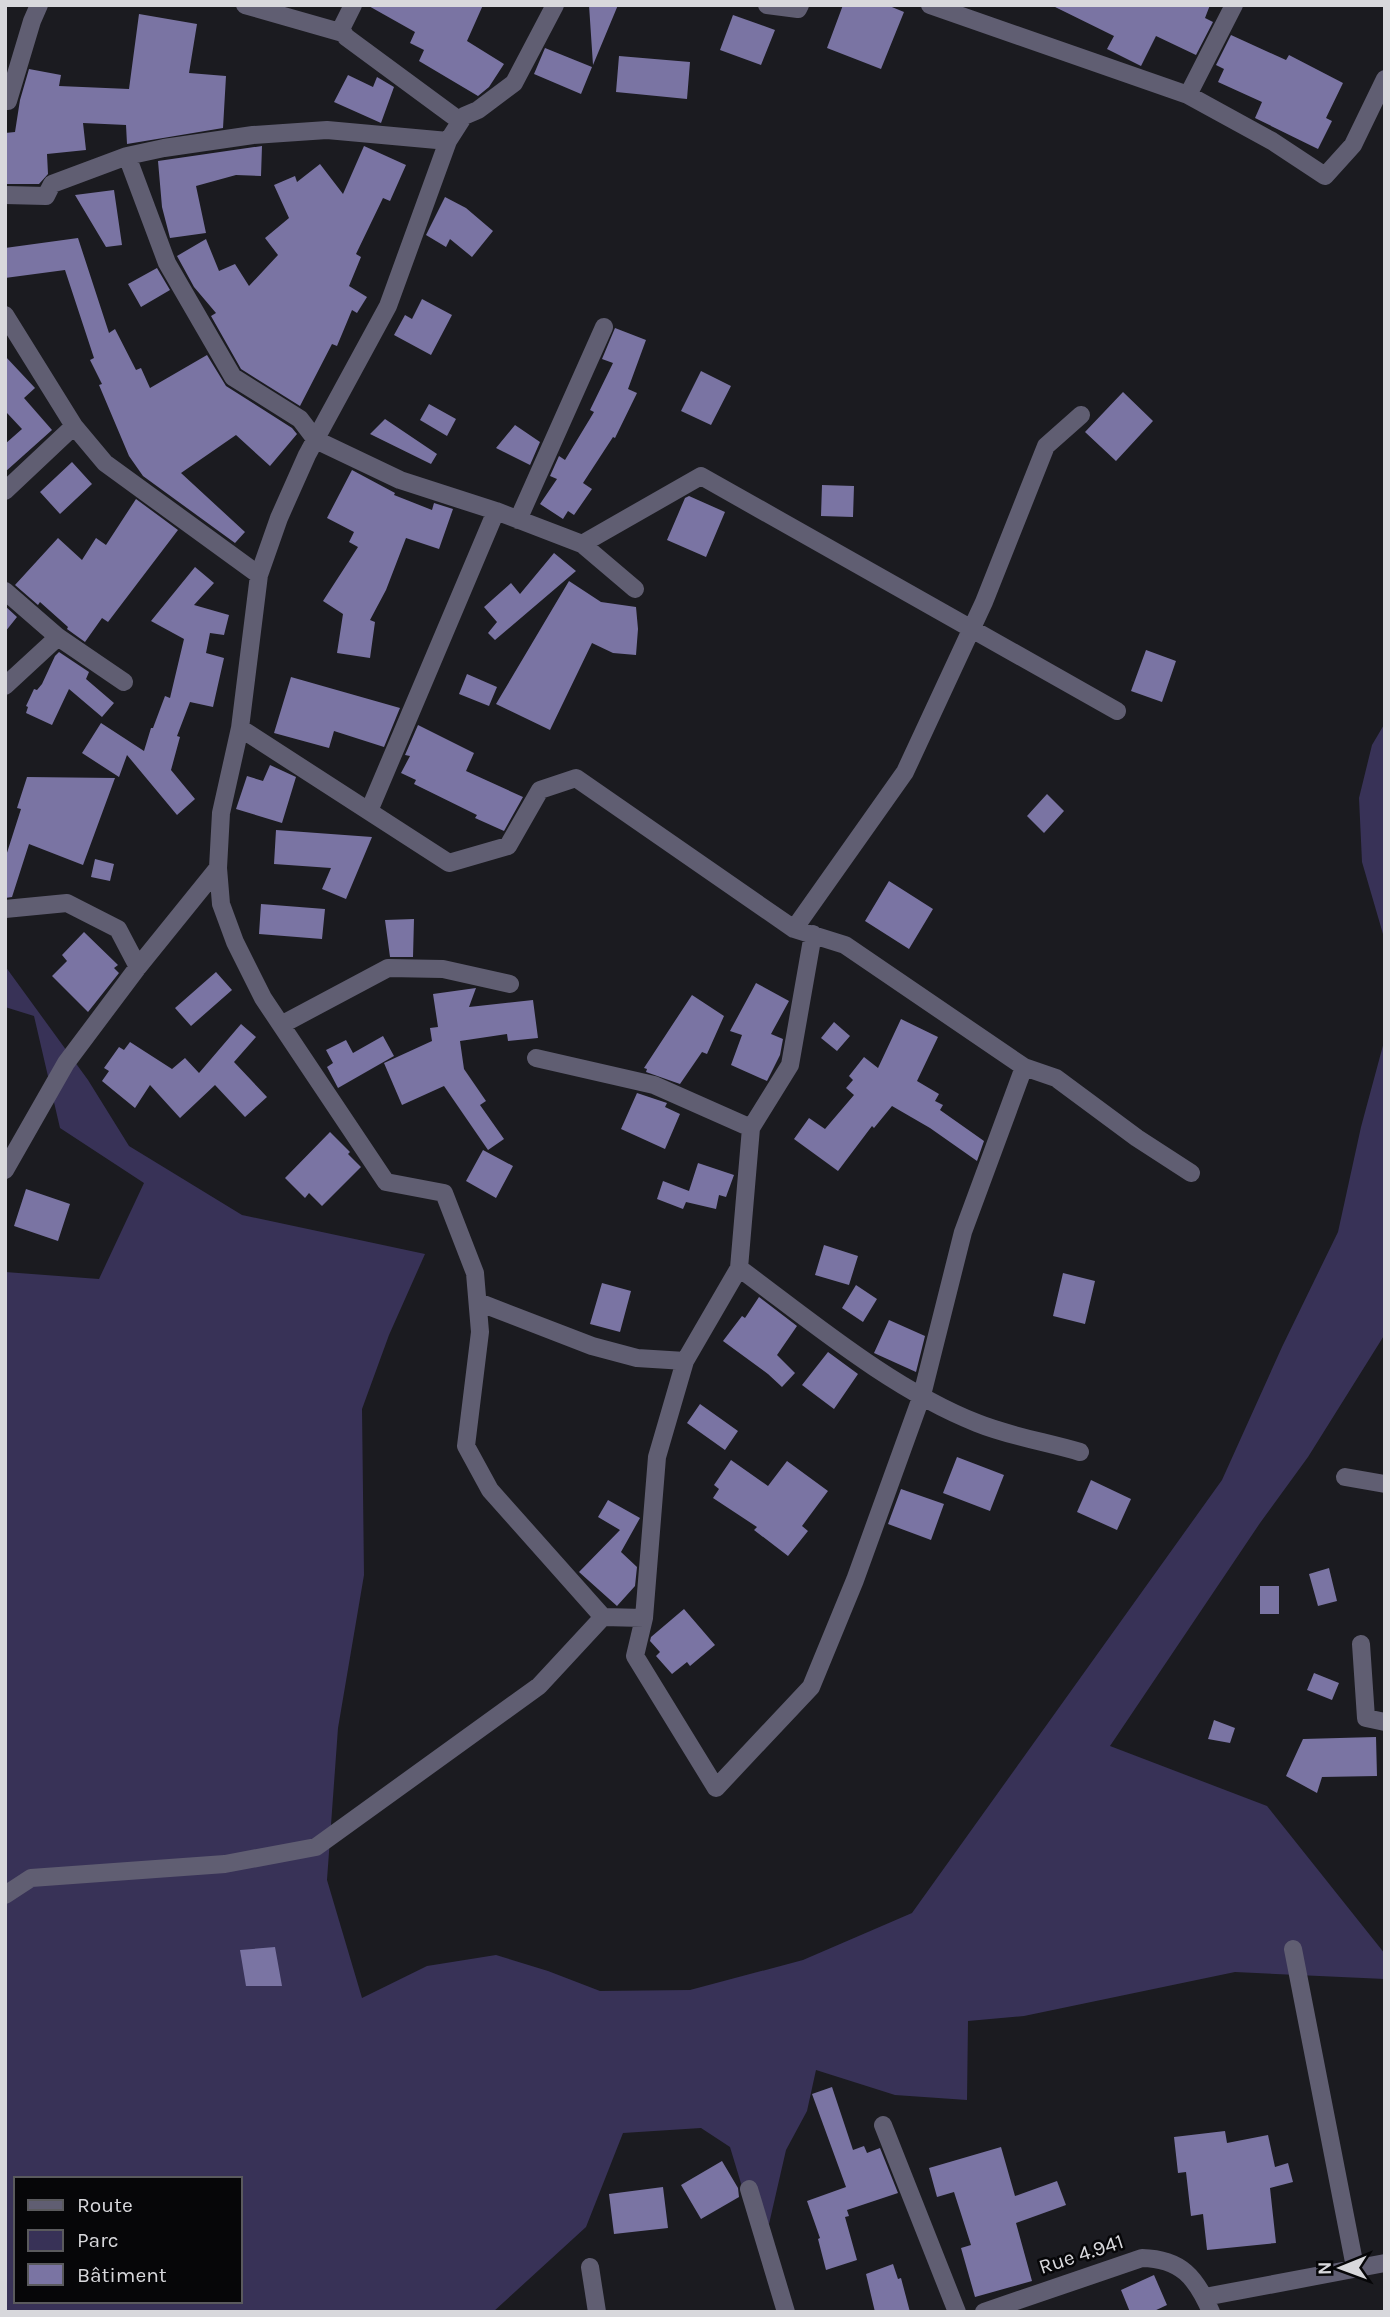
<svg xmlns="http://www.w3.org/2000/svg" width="1390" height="2317" viewBox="0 0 1390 2317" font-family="Karla,sans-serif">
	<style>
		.green { fill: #383257; fill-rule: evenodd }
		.building { fill: #7a74a3 }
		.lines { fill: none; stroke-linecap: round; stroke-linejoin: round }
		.street { stroke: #605e72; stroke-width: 18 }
		.labels { text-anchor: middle; stroke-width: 5; stroke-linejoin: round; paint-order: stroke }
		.street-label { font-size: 21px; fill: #d8d8dc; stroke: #060608 }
	</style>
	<rect width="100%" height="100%" fill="#1b1b20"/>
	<path class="green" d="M1385 723V973L1383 934 1362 862 1359 798 1372 745Z
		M5 966 88 1080 129 1146 242 1215 425 1254 389 1335 362 1409 364 1575 338 1728 327 1880 362 1998 427 1966 496 1955 548 1971 600 1991 690 1990 803 1960 912 1913 1222 1480 1282 1347 1338 1232 1361 1127 1385 1038V1334L1308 1457 1260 1523 1110 1746 1267 1806 1385 1954V1979L1235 1972 1024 2016 968 2021 967 2100 895 2095 816 2070 807 2111 786 2150 769 2224 746 2200 730 2147 701 2128 623 2133 586 2227 493 2312H5V1272L99 1279 144 1183 60 1128 34 1016 5 1007ZM16 2179H240V2301H16Z"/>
	<path class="building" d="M367 5H483L467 41 504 64 489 87 478 96 419 61 424 50 410 43 415 32Z
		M589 5H618L593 65Z
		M843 5H887L904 12 881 69 827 48Z
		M1051 5H1210L1205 18 1213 22 1196 55 1156 36 1141 66 1107 49 1114 36Z
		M139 14 197 24 189 73 226 76 223 128 127 144 126 125 83 123 86 150 47 154 48 174 39 184H6L5 133 15 132 20 100 29 69 61 75 59 86 129 89Z
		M733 15 775 30 761 65 720 50Z
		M1231 35 1286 60 1289 55 1343 83 1326 118 1332 121 1318 149 1255 118 1262 102 1218 82 1224 69 1216 65Z
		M545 48 592 67 581 94 534 74Z
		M619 56 690 62 687 99 616 92Z
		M348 75 373 87 377 77 394 87 381 123 334 102Z
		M262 146 261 176 236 175 196 186 206 233 170 238 162 207 158 161Z
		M364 146 406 165 390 201 383 198 356 254 361 257 349 286 367 297 357 313 352 310 337 346 332 344 300 406 241 369 211 316 216 313 194 287 177 256 206 239 219 271 235 264 249 286 278 255 265 238 289 218 274 185 295 176 297 182 320 164 343 194Z
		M114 190 122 245 106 247 75 195Z
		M445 197 466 208 493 231 472 257 450 239 446 247 426 235Z
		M78 238 109 333 115 329 136 370 141 368 150 388 207 355 226 386 292 428 297 434 270 466 236 435 181 473 245 532 235 543 143 476 129 456 99 385 102 384 90 360 94 358 65 270 5 278V248Z
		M157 268 170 290 141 307 128 284Z
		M422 299 452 315 431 355 394 335 405 315 412 319Z
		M615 328 646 340 628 389 637 393 615 438 613 437 583 483 592 489 574 515 568 511 563 519 540 504 557 479 550 476 559 456 565 460 594 412 590 410 613 363 602 359Z
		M5 356 35 388 24 398 52 430 5 472V444L22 429 7 413 5 414Z
		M701 371 731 386 711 425 681 411Z
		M1123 392 1153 421 1116 461 1085 432Z
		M429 404 456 419 447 436 420 420Z
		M385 419 437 454 431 464 370 434Z
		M515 425 540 442 530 465 496 448Z
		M72 462 92 484 60 514 40 492Z
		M352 470 395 493 394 495 432 510 434 503 453 509 439 549 406 538 386 590 370 620 375 622 370 658 337 653 343 614 323 601 358 547 349 542 354 532 327 518Z
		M822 485 854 486 853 517 821 516Z
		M689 496 725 512 706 557 667 540 685 498Z
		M136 499 178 530 108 622 102 618 85 642 67 629 68 627 40 602 38 605 15 585 58 538 82 560 96 538 106 545Z
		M554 553 576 571 495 640 488 633 497 622 484 607 511 583 520 594Z
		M195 567 214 583 194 605 229 615 224 635 210 633 206 653 224 658 213 707 190 702 177 736 180 737 171 770 195 799 177 815 127 755 119 777 82 753 101 723 144 751 151 728H153L165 696 170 698 184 639 151 621Z
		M569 581 601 602 636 607 638 629 636 655 613 653 592 643 550 730 496 704Z
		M5 606 17 617 5 632Z
		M1146 650 1176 661 1162 702 1131 691Z
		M59 652 89 672 86 679 114 703 102 717 69 689 52 725 26 713 28 707 26 706 34 689 37 690 42 684 55 656Z
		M467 674 497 687 489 706 459 694Z
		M291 677 400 708 384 747 334 731 329 748 274 733Z
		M418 725 474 753 466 771 523 797 504 831 475 818 477 815 414 784 416 780 401 773 410 756 405 755Z
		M270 765 296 777 282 823 236 809 247 776 263 781Z
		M27 777 115 778 83 865 29 844 12 897 5 898V859L21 809 17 808Z
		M1047 794 1064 811 1044 833 1027 816Z
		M276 830 372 837 346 899 322 889 331 868 274 864Z
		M95 859 114 864 110 881 91 877Z
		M889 881 933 909 909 949 865 921Z
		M261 904 325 909 322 939 259 934Z
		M414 919 413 957H390L385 920Z
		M84 932 118 965 114 968 119 973 88 1012 52 976 67 961 62 955Z
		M216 972 232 990 191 1026 175 1008Z
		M756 983 789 1001 771 1034 783 1039 780 1055 767 1081 731 1065 742 1035 730 1031Z
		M476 988 469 1007 533 1000 538 1038 508 1041 507 1034 460 1041 464 1069 486 1101 480 1105 504 1139 488 1150 444 1086 402 1105 384 1063 432 1041 430 1028 438 1027 433 994Z
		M692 995 724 1016 707 1054 702 1052 680 1084 646 1072 647 1069 644 1068Z
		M901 1019 938 1037 917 1081 939 1094 935 1101 943 1105 940 1110 984 1141 977 1161 930 1128 892 1106 874 1128 872 1126 838 1171 794 1139 809 1118 825 1129 854 1095 846 1088 853 1080 849 1076 864 1057 878 1068Z
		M834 1022 850 1036 837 1051 821 1038Z
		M241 1024 256 1037 234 1062 267 1097 245 1117 215 1085 180 1118 150 1085 135 1108 102 1081 109 1071 104 1068 119 1047 124 1050 130 1042 172 1069 185 1058 199 1073Z
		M383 1036 394 1056 338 1088 327 1067 333 1063 326 1050 346 1040 353 1053Z
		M637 1093 667 1103 665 1107 680 1114 665 1149 621 1129Z
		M330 1132 350 1152 348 1154 361 1167 322 1206 309 1193 305 1198 285 1178Z
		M483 1150 513 1166 496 1198 466 1181Z
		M698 1163 734 1175 726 1197 719 1195 716 1209 686 1202 683 1209 657 1199 663 1181 689 1191Z
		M26 1189 70 1204 58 1241 14 1226Z
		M824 1245 858 1256 849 1285 815 1275Z
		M1063 1273 1095 1281 1085 1324 1053 1316Z
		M602 1283 631 1291 620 1332 590 1324Z
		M856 1285 877 1299 863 1322 842 1308Z
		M759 1297 797 1326 777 1355 795 1373 782 1387 768 1374 723 1341 742 1316 745 1318Z
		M889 1320 925 1336 916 1372 874 1353Z
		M828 1352 858 1374 834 1409 802 1385Z
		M700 1404 738 1431 725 1450 687 1423Z
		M957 1457 1004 1475 990 1511 943 1493Z
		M731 1460 768 1486 787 1461 828 1491 802 1526 808 1531 788 1556 754 1530 757 1527 713 1498 719 1489 714 1485Z
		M1091 1480 1131 1499 1117 1530 1077 1512Z
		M901 1489 944 1504 931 1540 888 1524Z
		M608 1500 640 1518 621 1552 637 1567 635 1586 617 1606 579 1572 620 1530 598 1517Z
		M1329 1568 1337 1601 1318 1606 1309 1574Z
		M1260 1586H1279V1614H1260Z
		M684 1609 715 1645 690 1666 687 1662 672 1674 656 1656 660 1652 650 1641 651 1637Z
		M1314 1673 1339 1683 1332 1700 1307 1690Z
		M1214 1720 1235 1728 1230 1743 1208 1739Z
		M1376 1737 1377 1776 1322 1777 1317 1793 1286 1776 1303 1739Z
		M275 1947 282 1986H246L240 1950Z
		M832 2087 853 2150 864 2146 867 2153 880 2148 898 2193 847 2210 849 2216 845 2217 857 2260 826 2270 818 2239 820 2238 807 2201 846 2187 812 2094Z
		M1225 2131 1227 2143 1268 2135 1275 2167 1288 2163 1293 2182 1270 2188 1276 2243 1207 2250 1203 2214 1191 2216 1186 2172 1178 2173 1174 2137Z
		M1001 2147 1015 2196 1057 2181 1066 2205 1016 2223 1032 2281 975 2297 961 2248 971 2245 954 2192 937 2197 929 2168Z
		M722 2161 738 2188 739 2197 701 2219 681 2185Z
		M663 2187 668 2228 614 2234 609 2194Z
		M893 2264 898 2279 901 2278 910 2312H875L866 2274Z
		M1154 2275 1167 2305 1152 2312H1130L1121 2290Z"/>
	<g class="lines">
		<path class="street" d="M245 5 343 33
			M353 5 341 29 346 37 460 121
			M767 5 798 9 800 5
			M930 5 1188 95 1272 141 1325 176 1353 145 1385 79
			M1188 95 1234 5
			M5 101H8L32 21 39 5
			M127 156 167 263 233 377 300 419 316 440 400 480 496 511 582 544 635 589
			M5 195 46 196 52 184 127 156 164 148 253 135 327 130 448 141
			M5 315 74 426 105 463 259 575
			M5 491 74 426
			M518 520 604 327
			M582 544 701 476 1117 711
			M5 591 58 637 124 682
			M5 686 58 637
			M240 728 449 863 508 846 540 790 576 778 794 929 845 945 1024 1067 963 1232 922 1395 855 1580 811 1687 716 1788 635 1656 644 1618
			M369 811 496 511
			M5 909 67 903 118 929 138 967
			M794 929 905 772 984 602 1046 446 1081 415
			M281 1025 388 968 443 969 510 984
			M536 1058 654 1085 751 1128
			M1024 1067 1056 1078 1137 1138 1191 1173
			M5 1170 66 1063 138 967 218 868
			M739 1268C812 1322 893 1390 977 1423 1009 1436 1046 1442 1080 1452
			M478 1302 592 1346 637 1358 685 1361
			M1345 1477 1385 1484
			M603 1617 644 1618 657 1457 685 1361 739 1268 751 1128 790 1065 813 934
			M1361 1644 1366 1718 1385 1722
			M5 1895 31 1878 225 1864 316 1847 539 1686 603 1617 490 1490 466 1446 480 1332 475 1273 444 1193 386 1182 263 998 235 942 221 904 218 868 221 813 240 728 259 575 279 518 307 455 388 306 448 141 464 116 478 110 514 83 555 5
			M1293 1949 1355 2267
			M883 2125 957 2312
			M749 2189 786 2312
			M590 2267 597 2312
			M1205 2297 1385 2263
			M984 2312 1142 2258C1181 2259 1196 2277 1211 2312"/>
	</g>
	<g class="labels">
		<g class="street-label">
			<text transform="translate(1081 2254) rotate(-18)" y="7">Rue 4.941</text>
		</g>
	</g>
	<rect width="1390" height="2317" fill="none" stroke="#d8d8dc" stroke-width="14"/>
	<rect x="14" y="2177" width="228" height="126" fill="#060608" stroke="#5a5a5d" stroke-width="2"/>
	<rect x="28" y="2200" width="35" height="10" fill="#605e72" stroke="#5a5a5d" stroke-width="2"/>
	<text x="77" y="2212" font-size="21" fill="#d8d8dc">Route</text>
	<rect x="28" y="2230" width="35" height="21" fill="#383257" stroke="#5a5a5d" stroke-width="2"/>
	<text x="77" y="2247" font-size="21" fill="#d8d8dc">Parc</text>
	<rect x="28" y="2264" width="35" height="21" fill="#7a74a3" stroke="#5a5a5d" stroke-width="2"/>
	<text x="77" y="2282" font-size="21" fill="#d8d8dc">Bâtiment</text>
	<g transform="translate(1341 2268) rotate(269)" stroke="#060608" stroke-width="5" paint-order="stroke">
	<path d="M0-5L12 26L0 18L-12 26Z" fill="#d8d8dc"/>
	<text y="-10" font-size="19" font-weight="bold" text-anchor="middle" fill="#d8d8dc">N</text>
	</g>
</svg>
